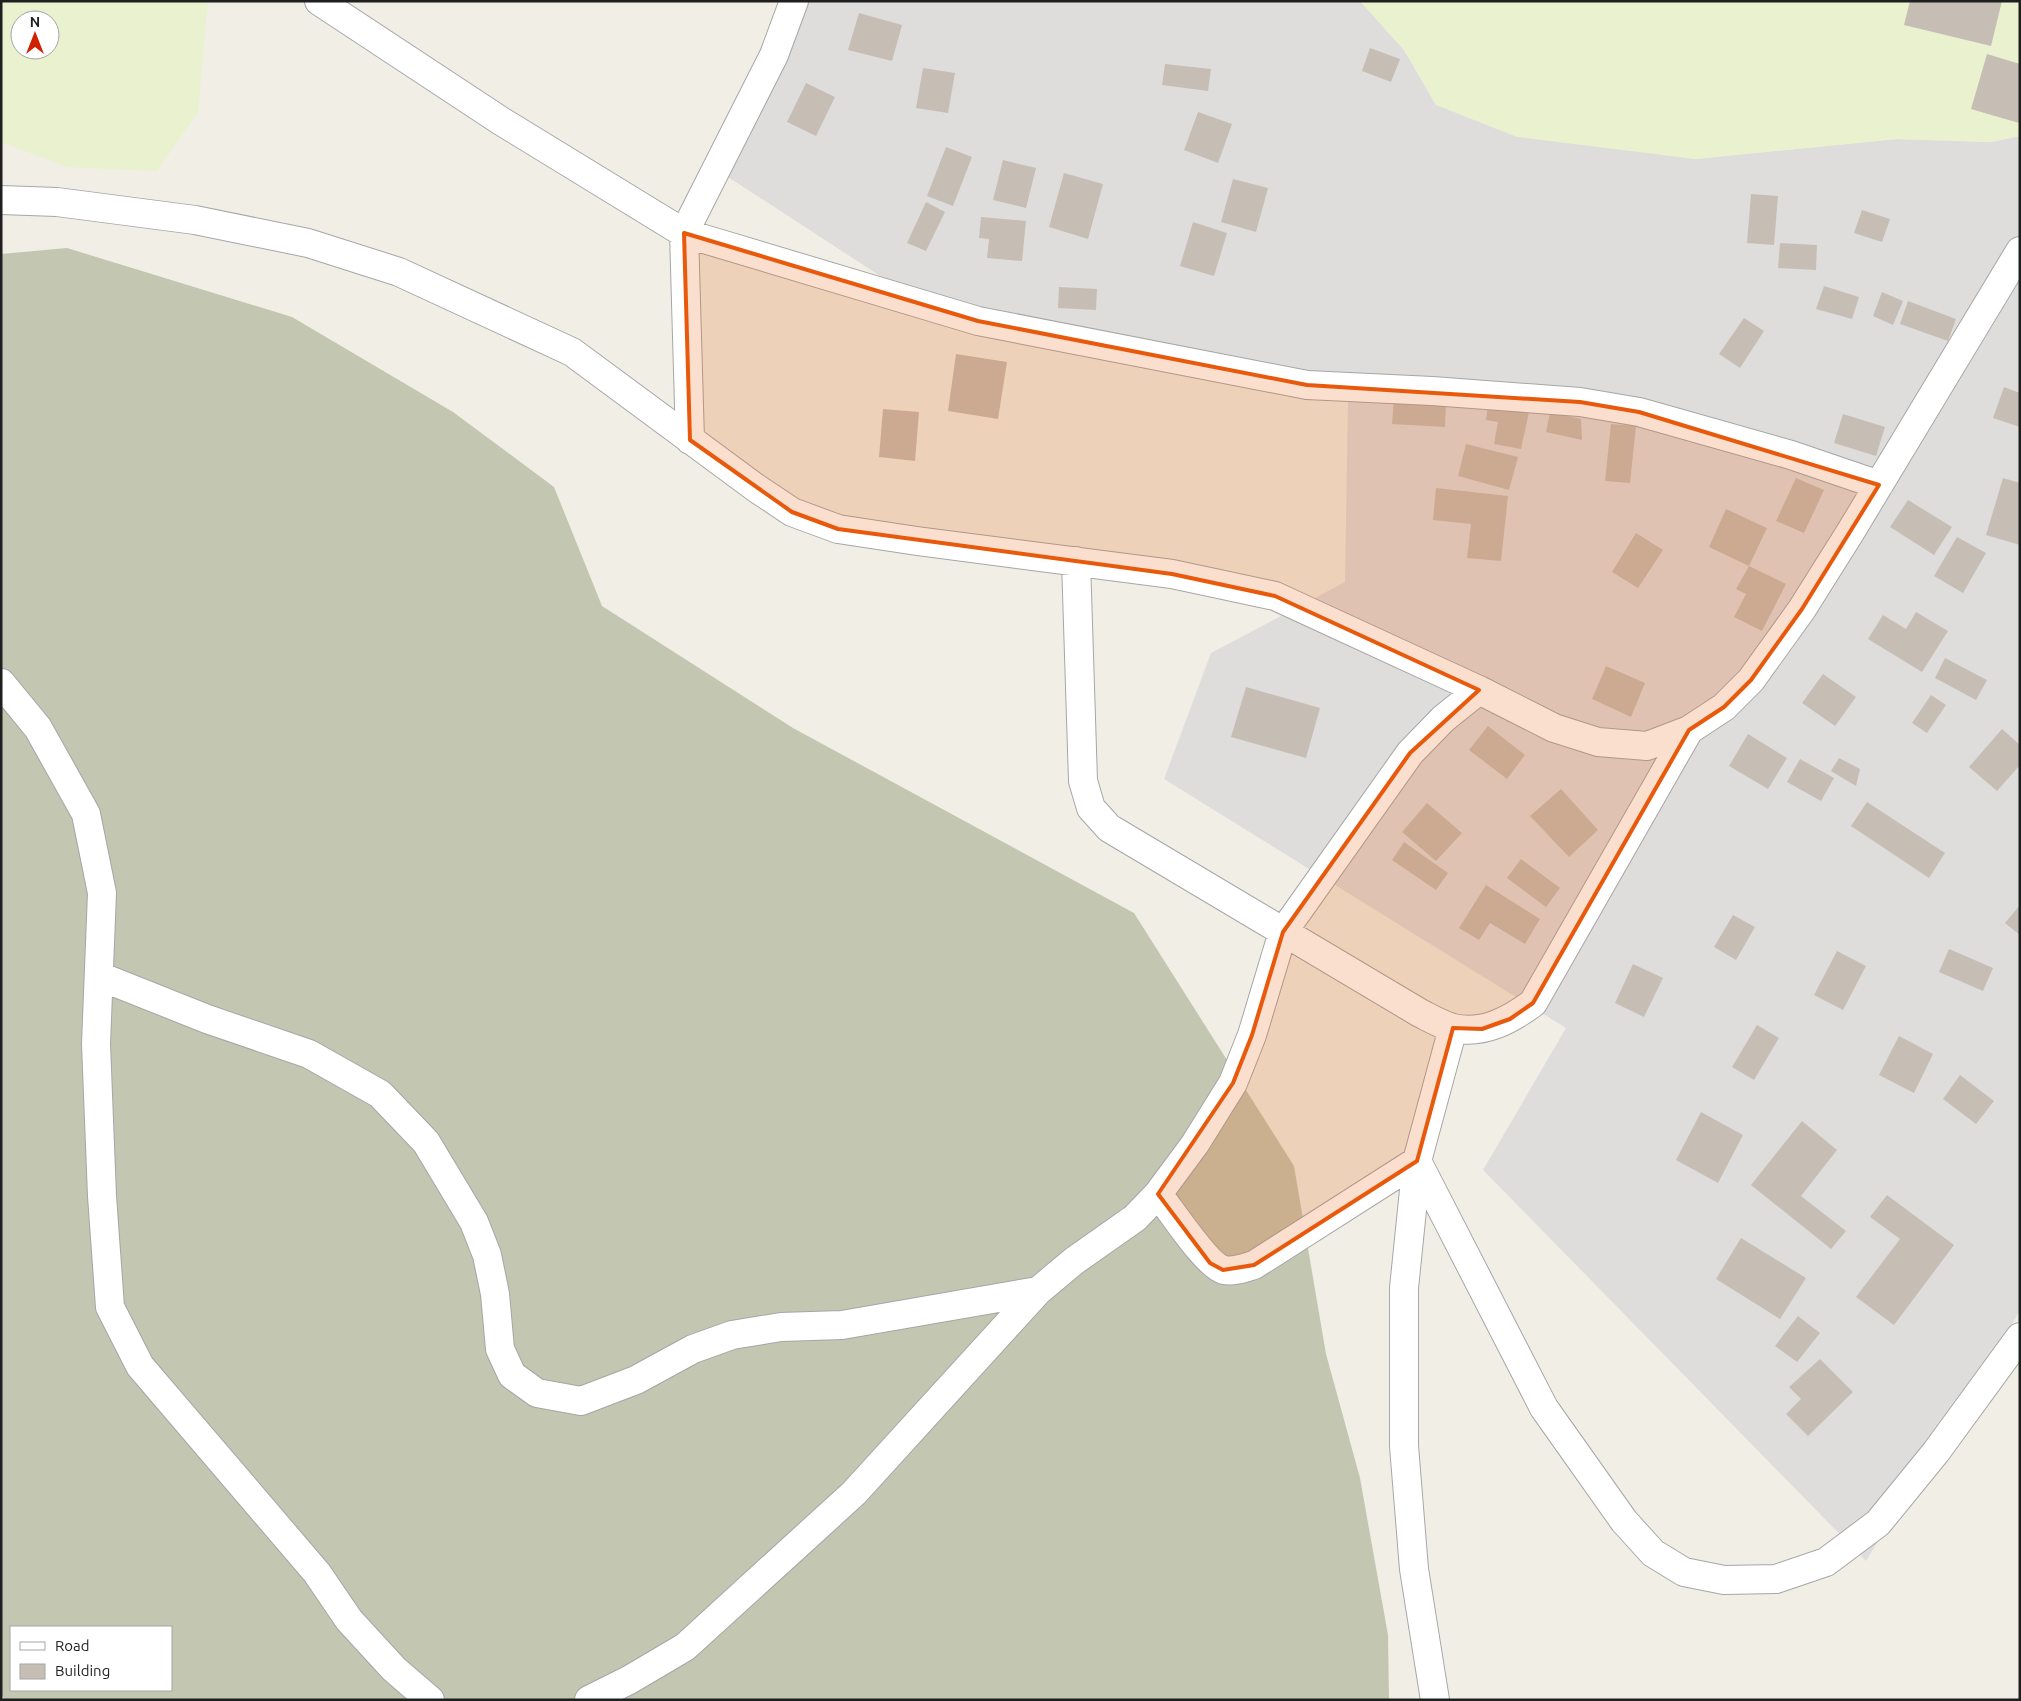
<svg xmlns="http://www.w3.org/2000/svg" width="2021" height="1701" viewBox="0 0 2021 1701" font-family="Ubuntu,sans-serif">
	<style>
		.residential { fill: #dedddc }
		.construction { fill: #c3c6b0; fill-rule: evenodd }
		.farmland { fill: #e9f1cf; fill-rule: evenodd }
		.building { fill: #c6beb4 }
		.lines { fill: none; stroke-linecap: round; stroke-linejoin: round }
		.minor-casing { stroke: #a6a6a6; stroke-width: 30 }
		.minor { stroke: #fff; stroke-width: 28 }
		.marked { fill: #e8590c; fill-opacity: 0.2; stroke: #e8590c; stroke-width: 4; stroke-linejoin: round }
	</style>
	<rect width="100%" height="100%" fill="#f1efe5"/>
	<path class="residential" d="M801 1H1360L1404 50 1436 105 1695 159 1897 139 1991 142 2020 136V1311L1866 1561 1483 1170 1566 1028 1164 779 1211 653 1345 582 1348 402 894 285 728 177Z"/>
	<path class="construction" d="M67 248 292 317 453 412 554 487 602 606 793 728 1134 913 1294 1166 1326 1354 1360 1478 1388 1635 1389 1700H5L1 1694V254ZM11 1627H171V1690H11Z"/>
	<path class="farmland" d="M1 1H208L198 112 157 171 67 167 1 142ZM20 20H50V50H20Z
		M1360 1H2020V136L1991 142 1897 139 1695 159 1517 137 1436 105 1404 50Z"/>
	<path class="building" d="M1910 1H2002L1991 46 1904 25Z
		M859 13 902 25 892 61 848 50Z
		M1370 48 1400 59 1391 82 1362 71Z
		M1987 54 2020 64 2019 123 1971 109Z
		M1165 64 1211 69 1208 91 1162 85Z
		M923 68 955 73 948 113 916 108Z
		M806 83 835 97 816 136 787 122Z
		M1198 112 1232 124 1218 163 1184 150Z
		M946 147 972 157 953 206 927 196Z
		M1003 160 1036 168 1026 208 993 200Z
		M1064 173 1103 184 1088 239 1049 227Z
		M1233 179 1268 188 1256 232 1221 222Z
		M1751 194 1778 196 1774 245 1747 243Z
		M926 202 945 212 926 251 907 243Z
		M1862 210 1890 219 1882 242 1854 233Z
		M981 217 1026 221 1022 261 987 258 989 239 979 238Z
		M1193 222 1227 233 1214 276 1180 266Z
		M1780 243 1817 245 1816 270 1778 268Z
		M1824 286 1859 297 1852 319 1816 309Z
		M1059 287 1097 289 1096 310 1058 308Z
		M1882 292 1903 301 1893 325 1873 316Z
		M1908 301 1956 319 1948 341 1900 324Z
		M1744 318 1764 331 1740 368 1719 354Z
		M956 354 1007 362 998 419 948 411Z
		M2004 387 2020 393V427L1993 418Z
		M1394 398 1446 401 1445 427 1392 424Z
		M1488 405 1529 412 1521 449 1494 444 1498 422 1486 420Z
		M883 409 919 412 915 461 879 457Z
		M1550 412 1581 419 1582 440 1546 432Z
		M1843 414 1885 427 1876 456 1834 443Z
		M1611 424 1636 426 1630 483 1605 481Z
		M1466 444 1518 457 1509 490 1458 476Z
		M1796 478 1824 490 1804 533 1776 521Z
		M2003 478 2020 483V545L1986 535Z
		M1436 488 1508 496 1501 561 1467 558 1471 524 1433 520Z
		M1908 500 1952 527 1934 555 1890 527Z
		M1726 509 1767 528 1749 566 1709 547Z
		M1636 533 1663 550 1638 588 1612 572Z
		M1957 537 1986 553 1963 593 1934 576Z
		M1749 566 1786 584 1762 631 1734 617 1746 594 1736 589Z
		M1916 612 1948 631 1922 672 1868 639 1883 615 1906 629Z
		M1945 658 1987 680 1976 700 1935 678Z
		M1606 666 1645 683 1631 717 1592 699Z
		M1823 674 1856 697 1835 726 1802 703Z
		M1246 687 1320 708 1306 758 1231 737Z
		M1931 695 1946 705 1927 733 1912 723Z
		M1488 726 1525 755 1507 779 1469 750Z
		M2002 729 2020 745V765L1997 791 1969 767Z
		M1748 734 1787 758 1768 789 1729 766Z
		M1839 758 1860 769 1856 786 1831 771Z
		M1800 759 1834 778 1821 801 1787 782Z
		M1561 789 1598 830 1569 857 1530 816Z
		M1867 802 1945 853 1929 878 1851 826Z
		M1427 803 1462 833 1436 861 1402 832Z
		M1404 842 1448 873 1436 890 1392 860Z
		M1521 859 1560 888 1546 907 1507 878Z
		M1486 885 1540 919 1525 944 1490 923 1479 940 1459 928Z
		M2020 905V935L2005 923Z
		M1733 915 1755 927 1736 960 1714 947Z
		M1949 949 1993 968 1983 991 1939 972Z
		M1837 951 1866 966 1843 1010 1814 995Z
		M1633 964 1663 978 1644 1017 1615 1003Z
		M1757 1025 1779 1038 1754 1080 1732 1067Z
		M1899 1036 1933 1054 1914 1093 1879 1075Z
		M1960 1075 1994 1101 1976 1124 1943 1099Z
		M1701 1112 1743 1135 1718 1183 1676 1160Z
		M1802 1121 1837 1150 1801 1196 1846 1231 1831 1249 1751 1185Z
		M1887 1195 1954 1245 1894 1325 1856 1297 1900 1239 1870 1217Z
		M1741 1238 1806 1278 1780 1319 1716 1279Z
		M1798 1316 1820 1333 1797 1362 1775 1346Z
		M1820 1359 1853 1392 1808 1436 1786 1414 1801 1399 1789 1387Z"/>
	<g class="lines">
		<defs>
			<path id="minor" d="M319 1 501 121 684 233 978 321 1307 385 1432 391 1580 402 1639 412 1791 455 1879 485
				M1 200 57 202 195 220 308 243 399 272 572 352 756 488 792 512 838 529 917 541 1172 574 1275 596 1479 690 1554 728 1598 742 1647 746 1689 730 1724 707 1751 680 1802 609 1851 531 2020 251
				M690 440 684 233 774 55 794 1
				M1076 561 1083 781 1091 808 1109 828 1420 1013C1430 1018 1442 1025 1453 1028 1483 1035 1510 1020 1533 1003L1689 730
				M1 683 38 728 86 814 102 893 96 1044 102 1196 110 1307 140 1366 317 1573 349 1620 394 1669 430 1700
				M99 976 207 1019 309 1054 380 1094 426 1142 474 1222 487 1255 495 1294 500 1349 512 1375 537 1393 581 1401 636 1380 693 1349 732 1335 781 1327 842 1325 1038 1291
				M1158 1194C1171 1210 1207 1266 1224 1270 1234 1272 1244 1268 1254 1265L1417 1161 1544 1408 1624 1521 1653 1553 1684 1572 1724 1580 1776 1579 1826 1562 1878 1523 1936 1452 2020 1337
				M589 1700 629 1680 685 1647 854 1493 1038 1291 1074 1261 1135 1218 1158 1194 1195 1144 1233 1083 1252 1035 1283 932 1410 753 1443 719 1479 690
				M1435 1700 1414 1569 1404 1446V1288L1417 1161 1453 1028"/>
		</defs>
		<use href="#minor" class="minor-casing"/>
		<use href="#minor" class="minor"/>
	</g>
	<path class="marked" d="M684 233 978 321 1307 385 1580 402 1639 412 1879 485 1802 609 1751 680 1724 707 1689 730 1533 1003 1510 1019 1482 1029 1453 1028 1417 1161 1254 1265 1223 1270 1210 1263 1158 1194 1233 1083 1252 1035 1283 932 1410 753 1479 690 1275 596 1172 574 838 529 792 512 690 440Z"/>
	<rect width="2021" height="1701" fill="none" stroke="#1f1f1f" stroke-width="5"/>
	<rect x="10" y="1626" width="162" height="65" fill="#ffffff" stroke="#a5a5a5"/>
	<rect x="20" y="1642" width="25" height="8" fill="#ffffff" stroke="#a5a5a5"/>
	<text x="55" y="1651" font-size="15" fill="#1f1f1f">Road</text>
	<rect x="20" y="1664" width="25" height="15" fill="#c6beb4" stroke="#a5a5a5"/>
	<text x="55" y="1676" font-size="15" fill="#1f1f1f">Building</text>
	<g transform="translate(35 35)"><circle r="24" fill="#ffffff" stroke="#a5a5a5"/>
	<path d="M0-4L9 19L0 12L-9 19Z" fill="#cf2100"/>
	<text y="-8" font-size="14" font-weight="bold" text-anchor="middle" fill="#1f1f1f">N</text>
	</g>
</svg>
